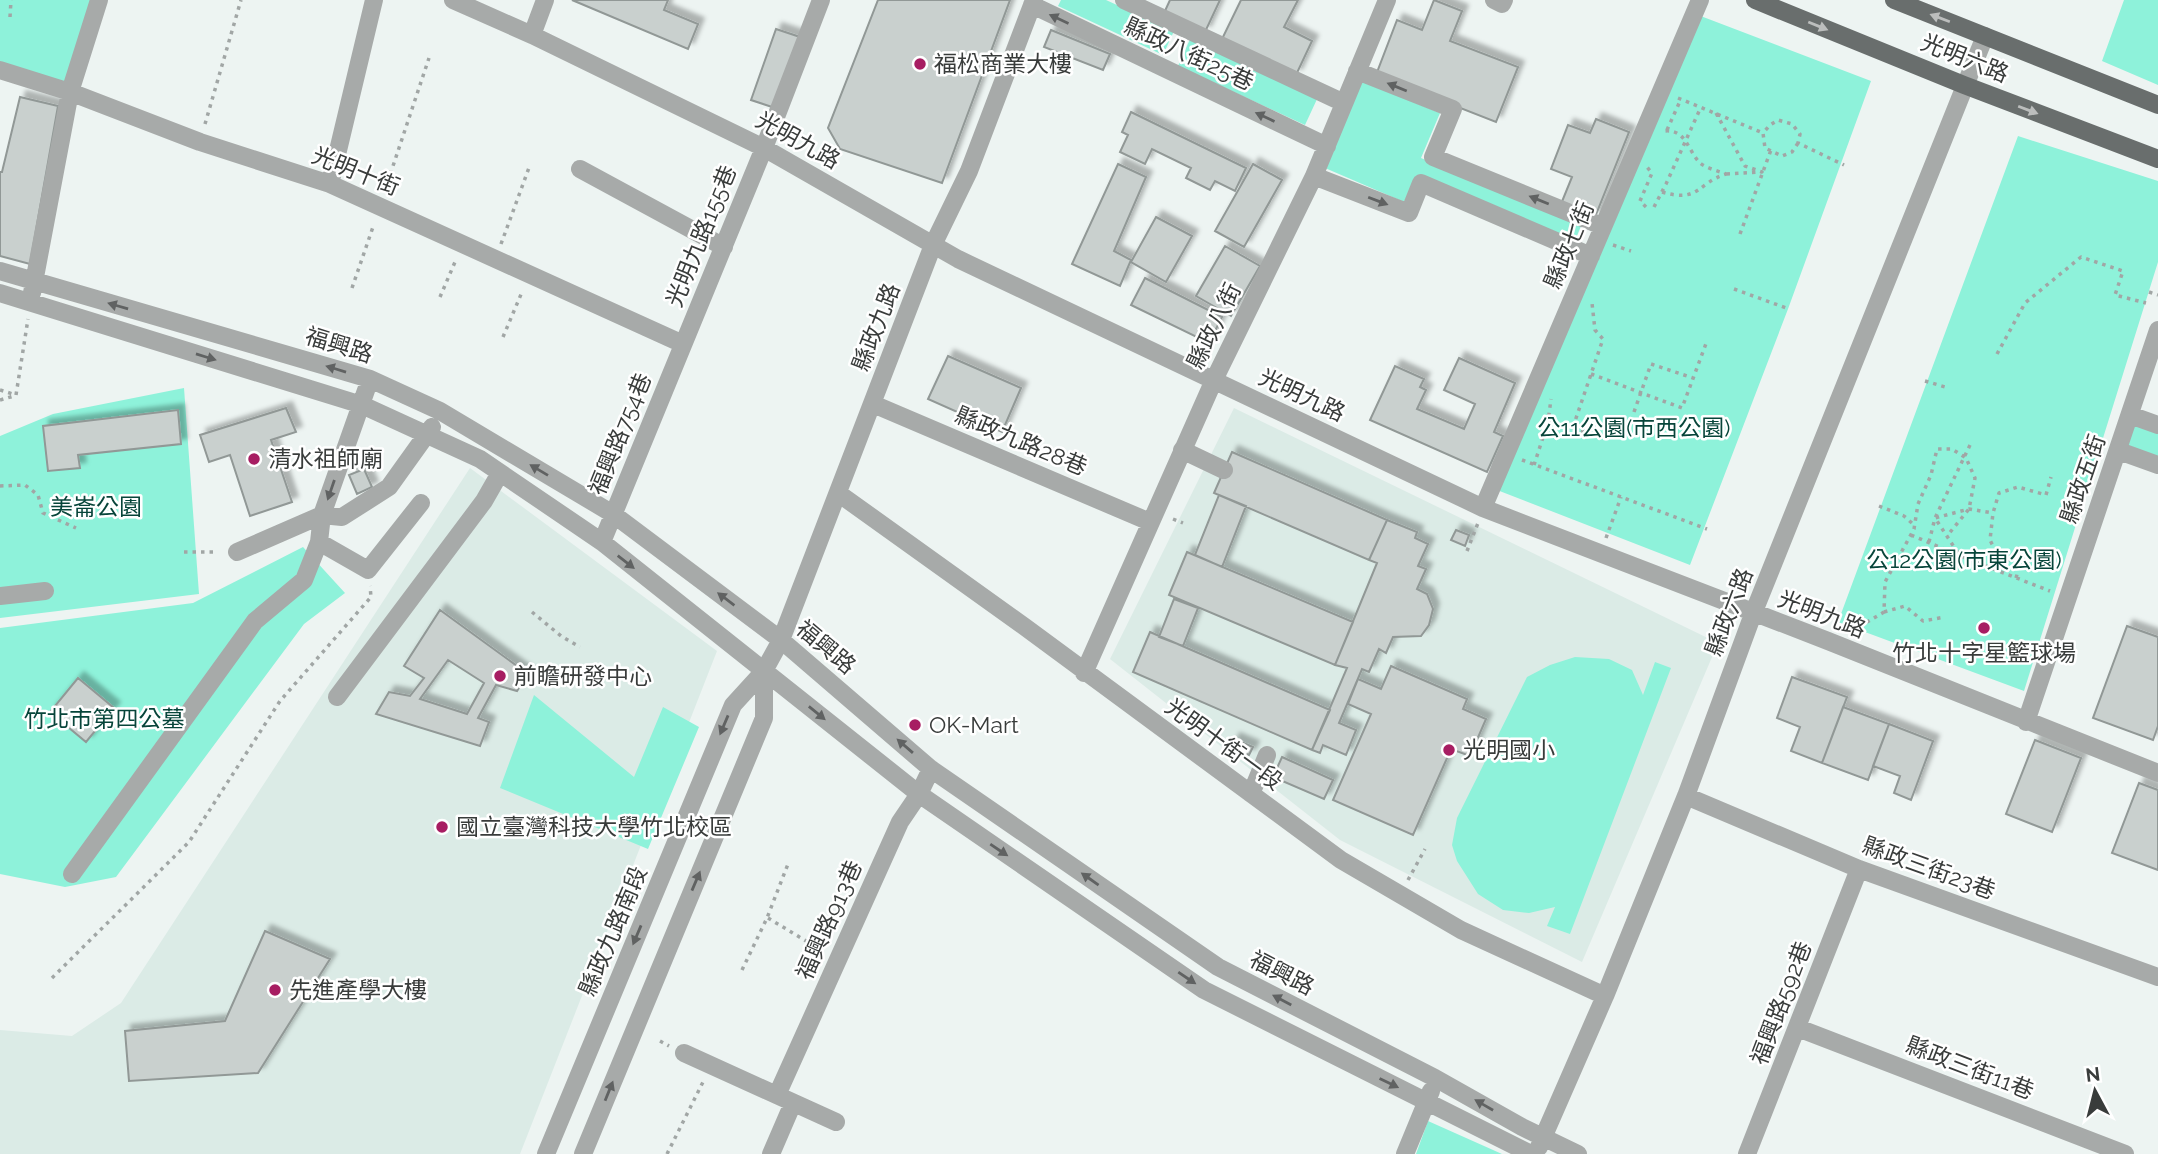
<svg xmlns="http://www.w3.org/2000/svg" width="2158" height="1154" viewBox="0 0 2158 1154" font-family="Raleway,'Noto Sans TC',sans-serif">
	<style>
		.built { fill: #dbebe6 }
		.green { fill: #8ef2da }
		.building { fill: #c9d0ce; stroke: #919896; stroke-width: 2; fill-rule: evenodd; filter: url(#shadow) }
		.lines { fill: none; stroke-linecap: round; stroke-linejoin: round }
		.path { stroke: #a1a6a5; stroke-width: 3.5; stroke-dasharray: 3.5 5; stroke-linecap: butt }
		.minor { stroke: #a7aaa9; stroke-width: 18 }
		.major { stroke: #696e6d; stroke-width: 18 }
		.oneway { fill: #bcbebd }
		.oneway2 { fill: #606262 }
		.poi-dot { fill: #a71d62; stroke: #fff; stroke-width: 2.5 }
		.labels { text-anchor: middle; stroke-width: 5; stroke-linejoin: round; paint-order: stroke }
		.street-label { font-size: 23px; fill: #393c3b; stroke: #fff }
		.poi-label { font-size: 23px; fill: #393c3b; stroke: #fff; text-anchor: start }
		.park-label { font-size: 23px; fill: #07453a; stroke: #fff }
	</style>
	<defs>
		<filter id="shadow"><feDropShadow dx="6" dy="-6" stdDeviation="2" flood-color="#0004"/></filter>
	</defs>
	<rect width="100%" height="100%" fill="#edf4f2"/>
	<path class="built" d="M1234 408 1718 643 1582 962 1340 840 1110 659Z
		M470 468 717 651 520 1154H0V1030L72 1036 121 1003Z"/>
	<path class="green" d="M0 0H99L70 92 0 70Z
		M1061 0H1106L1174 31 1163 55 1058 6Z
		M2124 0H2158V85L2102 61Z
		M1698 15 1871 81 1788 309 1690 565 1497 490Z
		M1191 37 1318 97 1305 125 1178 66Z
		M1362 81 1440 113 1421 158 1581 226 1574 243 1416 176 1404 202 1325 168Z
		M2018 136 2158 181V262L2024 691 1838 622Z
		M184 388 199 594 0 618V436L53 414Z
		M2134 425 2158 433V459L2126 447Z
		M303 547 345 593 304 624 116 877 65 887 0 874V628L193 603Z
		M1575 657 1609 659 1632 670 1643 695 1655 662 1671 668 1570 934 1547 926 1555 907 1529 913 1503 910 1478 894 1457 861 1452 845 1457 818 1527 677 1550 665Z
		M534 695 634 777 663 707 699 727 648 849 500 788Z
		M1428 1121 1502 1154H1416Z"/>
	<path class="building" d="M572 0H668L664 10 698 24 688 49Z
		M878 0H1010L942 183 840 149 828 128Z
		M1170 0H1220L1205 32 1164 13Z
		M1241 0H1298L1284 27 1312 41 1296 75 1222 39Z
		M1434 0 1462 11 1450 41 1518 67 1496 122 1376 75 1397 20 1422 30Z
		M776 29 803 38 778 109 751 100Z
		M1051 30 1110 54 1103 70 1044 47Z
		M20 97 58 106 30 264 0 256V172H2Z
		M1131 112 1246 168 1235 191 1215 181 1210 190 1186 178 1191 168 1152 149 1145 164 1120 152 1128 135 1122 132Z
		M1596 119 1629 132 1595 217 1561 204 1572 177 1551 169 1568 125 1590 133Z
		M1118 164 1146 177 1114 251 1131 260 1120 286 1072 264Z
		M1253 164 1282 180 1244 247 1215 231Z
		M1156 217 1192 236 1166 282 1131 262Z
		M1225 246 1260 266 1231 316 1196 296Z
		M1145 278 1222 317 1209 343 1131 305Z
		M948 356 1021 388 1002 432 928 399Z
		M1459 358 1515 383 1494 432 1503 436 1487 472 1370 420 1395 366 1424 379 1420 387 1426 390 1417 409 1464 429 1475 404 1444 390Z
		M286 408 296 432 271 440 292 502 250 516 230 455 209 462 200 435Z
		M178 410 181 444 78 455 80 468 48 471 43 426Z
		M1232 452 1387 520 1369 560 1214 493Z
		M364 469 372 487 357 494 349 475Z
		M1219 495 1246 506 1222 567 1195 555Z
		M1387 520 1417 532 1415 538 1428 544 1418 566 1426 569 1417 589 1427 594 1433 609 1429 625 1421 636 1393 637 1386 653 1379 649 1369 672 1362 669 1339 723 1356 730 1346 755 1323 745 1320 753 1312 750 1347 668 1335 665 1377 563 1369 560Z
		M1456 530 1469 535 1465 546 1451 540Z
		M1187 552 1353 622 1335 665 1169 595Z
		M1174 599 1198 608 1183 646 1159 637Z
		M440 610 528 674 517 691 496 685 478 718 489 722 480 746 376 714 389 692 410 696 424 678 404 666ZM448 660 484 683 467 714 420 699Z
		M2127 626 2158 637V726L2153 740 2093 718Z
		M1150 632 1330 710 1312 750 1133 672Z
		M1391 666 1467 699 1463 709 1486 719 1470 756 1451 749 1413 835 1333 800 1371 714 1348 704 1358 679 1381 689Z
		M1792 677 1847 697 1822 763 1791 751 1800 727 1777 718Z
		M78 678 114 708 86 742 50 712Z
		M1843 707 1889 724 1868 780 1822 763Z
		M1889 724 1933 741 1911 800 1894 793 1900 776 1873 766Z
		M1234 739 1253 747 1249 755 1230 748Z
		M2035 740 2081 758 2052 832 2006 814Z
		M1282 757 1333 780 1324 799 1273 777Z
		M2139 783 2158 790V870L2112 853Z
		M265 931 330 959 258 1073 129 1081 125 1031 225 1021Z"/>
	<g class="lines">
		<path class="path" d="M10 17 11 0
			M1678 98 1763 133
			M1716 113 1745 166 1762 172 1726 174
			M205 124 241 0
			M1667 130 1681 99
			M1798 143 1792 152 1782 156 1765 148 1763 133 1770 125 1778 120 1792 124 1800 134 1798 143 1844 165
			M385 190 429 58
			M1662 192C1700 203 1697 183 1726 174 1718 171 1706 168 1700 163 1688 151 1686 129 1665 131
			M1646 207 1640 201 1652 173 1647 167
			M1654 207 1666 184 1701 107
			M1740 234 1771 150
			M501 244 530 165
			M1613 245 1631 251
			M352 288 374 224
			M1734 289 1789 309
			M2149 292 2158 295
			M440 297 455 262
			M503 337 522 292
			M1997 354 2025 303 2081 257 2123 271 2115 295 2146 303
			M1591 374 1682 408 1707 341
			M1925 381 1945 387
			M0 390 16 395
			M16 395 28 319
			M0 400 14 396
			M1634 412 1651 364 1693 378
			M1548 422 1585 432
			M1573 427 1603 339 1595 330 1592 303
			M2087 440 2102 443
			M1970 445 1935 518 1960 556 2050 591
			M1522 460 1707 529
			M1534 465 1548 422 1551 399
			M0 486 25 485 38 495 43 513 76 528
			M1879 506 1904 516 1914 525
			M1173 519 1183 523
			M1911 535 1958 555
			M1606 538 1621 497
			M1929 542 1935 518 1969 509 1993 513
			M1467 551 1478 523
			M184 552H218
			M2016 578 2020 564 1998 556 1990 540 1993 513 1999 493 2018 487 2046 495 2051 477
			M532 612 561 636 580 647
			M1884 612 1905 606 1923 621 1945 617
			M1852 631 1884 612 1885 582 1914 529 1918 504 1931 475 1937 449H1952L1966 458 1975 478 1969 509 1947 536
			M1408 880 1425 849
			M768 918 821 950
			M742 970 767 918 788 864
			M52 978 189 842 280 701 371 597 370 586
			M660 1041 669 1046
			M667 1154 704 1080"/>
		<path class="minor" d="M453 0 532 35 764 148 958 259 1483 508 1828 641 2158 773
			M1124 0 1344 103
			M1494 0 1502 4 1504 0
			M1032 5 1327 146
			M532 35 545 0
			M0 70 70 92 200 142 330 184 683 344
			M1357 71 1453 109 1433 157 1602 226
			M580 169 724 247
			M1314 176 1409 213 1421 183 1591 256
			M330 184 374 0
			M0 271 370 379 440 411 613 514 781 640 931 769 1218 967 1435 1078 1522 1127 1578 1154
			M0 293 362 405 480 459 602 542 919 794 1204 990 1531 1154
			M32 293 70 92 99 0
			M370 379 322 515 342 517 389 487 432 427
			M873 404 1150 522
			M2130 415 2158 425
			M1182 450 1224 470
			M2119 451 2158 465
			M838 493 1025 627 1341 860 1461 930 1605 996
			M1483 508 1700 0
			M602 542 764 148 821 0
			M237 552 322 515 319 542 368 570 421 503
			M0 596 45 591
			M1084 673 1214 380 1314 176 1387 0
			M337 697 484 501 500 473
			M2026 722 2158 330
			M1251 794 1267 755
			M1686 796 1859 869 2158 977
			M72 874 255 621 304 580 319 542
			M1798 1028 2125 1154
			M684 1053 836 1122
			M777 1095 900 822 919 794 931 769
			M1539 1147 1605 996 1686 796 1753 614 1985 36
			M546 1154 733 705 764 671 781 640 933 245 969 171 1034 0
			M583 1154 764 718V671
			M771 1154 793 1103
			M1405 1154 1431 1091
			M1747 1154 1859 869"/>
		<path class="major" d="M1755 0 1964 85 2158 159
			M1894 0 2158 105"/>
	</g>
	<defs><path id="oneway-solid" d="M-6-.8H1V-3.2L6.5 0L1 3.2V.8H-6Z" transform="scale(1.75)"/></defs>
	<g class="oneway">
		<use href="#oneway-solid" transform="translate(1940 18) rotate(-159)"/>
		<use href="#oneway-solid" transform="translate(1818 26) rotate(22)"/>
		<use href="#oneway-solid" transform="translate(2028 110) rotate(21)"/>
	</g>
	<g class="oneway2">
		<use href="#oneway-solid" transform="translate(1059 19) rotate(-155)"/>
		<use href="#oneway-solid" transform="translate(1397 87) rotate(-158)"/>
		<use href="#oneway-solid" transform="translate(1265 117) rotate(-155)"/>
		<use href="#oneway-solid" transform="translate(1539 200) rotate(-158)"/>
		<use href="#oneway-solid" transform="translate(1378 201) rotate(21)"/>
		<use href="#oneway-solid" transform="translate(118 306) rotate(-164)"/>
		<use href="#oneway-solid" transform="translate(206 357) rotate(17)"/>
		<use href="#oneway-solid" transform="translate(336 369) rotate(-163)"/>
		<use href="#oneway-solid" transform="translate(539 470) rotate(-149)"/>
		<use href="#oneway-solid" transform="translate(331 490) rotate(109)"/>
		<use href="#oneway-solid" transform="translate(626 562) rotate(38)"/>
		<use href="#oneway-solid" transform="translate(726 599) rotate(-143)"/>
		<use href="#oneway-solid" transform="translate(817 713) rotate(39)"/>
		<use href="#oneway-solid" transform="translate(724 725) rotate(113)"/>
		<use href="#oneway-solid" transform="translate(905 746) rotate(-139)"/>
		<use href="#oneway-solid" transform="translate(999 850) rotate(34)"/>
		<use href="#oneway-solid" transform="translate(1090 879) rotate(-145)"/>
		<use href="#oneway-solid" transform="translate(696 881) rotate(-67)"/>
		<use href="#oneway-solid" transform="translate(637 935) rotate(113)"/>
		<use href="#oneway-solid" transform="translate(1187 978) rotate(34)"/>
		<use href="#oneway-solid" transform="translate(1282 1000) rotate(-152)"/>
		<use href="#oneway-solid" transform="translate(1389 1083) rotate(26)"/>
		<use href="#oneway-solid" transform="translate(609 1091) rotate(-68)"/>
		<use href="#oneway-solid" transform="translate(1484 1105) rotate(-150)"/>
	</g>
	<g class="poi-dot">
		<circle cx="920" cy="64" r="7"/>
		<circle cx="254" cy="459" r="7"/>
		<circle cx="1984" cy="628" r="7"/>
		<circle cx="500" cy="676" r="7"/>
		<circle cx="915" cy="725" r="7"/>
		<circle cx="1449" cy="750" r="7"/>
		<circle cx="442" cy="827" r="7"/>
		<circle cx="275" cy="990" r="7"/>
	</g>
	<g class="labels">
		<g class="street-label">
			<text transform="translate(1189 54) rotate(25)" y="8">縣政八街25巷</text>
			<text transform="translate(1965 58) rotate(22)" y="8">光明六路</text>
			<text transform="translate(798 140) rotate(29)" y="8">光明九路</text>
			<text transform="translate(356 171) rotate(22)" y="8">光明十街</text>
			<text transform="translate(701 236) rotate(-68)" y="8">光明九路155巷</text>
			<text transform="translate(1569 245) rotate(-67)" y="8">縣政七街</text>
			<text transform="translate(1214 326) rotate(-64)" y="8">縣政八街</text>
			<text transform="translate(876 327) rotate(-69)" y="8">縣政九路</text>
			<text transform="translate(339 345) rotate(17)" y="8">福興路</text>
			<text transform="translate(1302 395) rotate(25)" y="8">光明九路</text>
			<text transform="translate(620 434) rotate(-68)" y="8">福興路754巷</text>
			<text transform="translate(1021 441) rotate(23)" y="8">縣政九路28巷</text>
			<text transform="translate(2083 479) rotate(-71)" y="8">縣政五街</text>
			<text transform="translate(1729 612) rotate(-69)" y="8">縣政六路</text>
			<text transform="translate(1822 614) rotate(21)" y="8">光明九路</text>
			<text transform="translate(826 647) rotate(40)" y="8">福興路</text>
			<text transform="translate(1224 744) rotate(36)" y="8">光明十街一段</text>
			<text transform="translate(1929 868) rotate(20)" y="8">縣政三街23巷</text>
			<text transform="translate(829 920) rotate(-66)" y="8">福興路913巷</text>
			<text transform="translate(613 931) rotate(-67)" y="8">縣政九路南段</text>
			<text transform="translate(1282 973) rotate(27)" y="8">福興路</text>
			<text transform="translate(1781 1003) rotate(-69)" y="8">福興路592巷</text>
			<text transform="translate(1970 1068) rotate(21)" y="8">縣政三街11巷</text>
		</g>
		<g class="poi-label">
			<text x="934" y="72">福松商業大樓</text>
			<text x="268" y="467">清水祖師廟</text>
			<text x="1984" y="661" text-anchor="middle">竹北十字星籃球場</text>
			<text x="514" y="684">前瞻研發中心</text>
			<text x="929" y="733">OK-Mart</text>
			<text x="1463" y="758">光明國小</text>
			<text x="456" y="835">國立臺灣科技大學竹北校區</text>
			<text x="289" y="998">先進產學大樓</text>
		</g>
		<g class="park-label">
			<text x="1634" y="436">公11公園(市西公園)</text>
			<text x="96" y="515">美崙公園</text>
			<text x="1964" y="568">公12公園(市東公園)</text>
			<text x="104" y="727">竹北市第四公墓</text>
		</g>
	</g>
	<g transform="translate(2095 1091) rotate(353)" stroke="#ffffff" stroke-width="5" paint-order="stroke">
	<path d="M0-5L12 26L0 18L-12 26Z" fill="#393c3b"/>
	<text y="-10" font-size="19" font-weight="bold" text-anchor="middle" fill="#393c3b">N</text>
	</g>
</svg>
